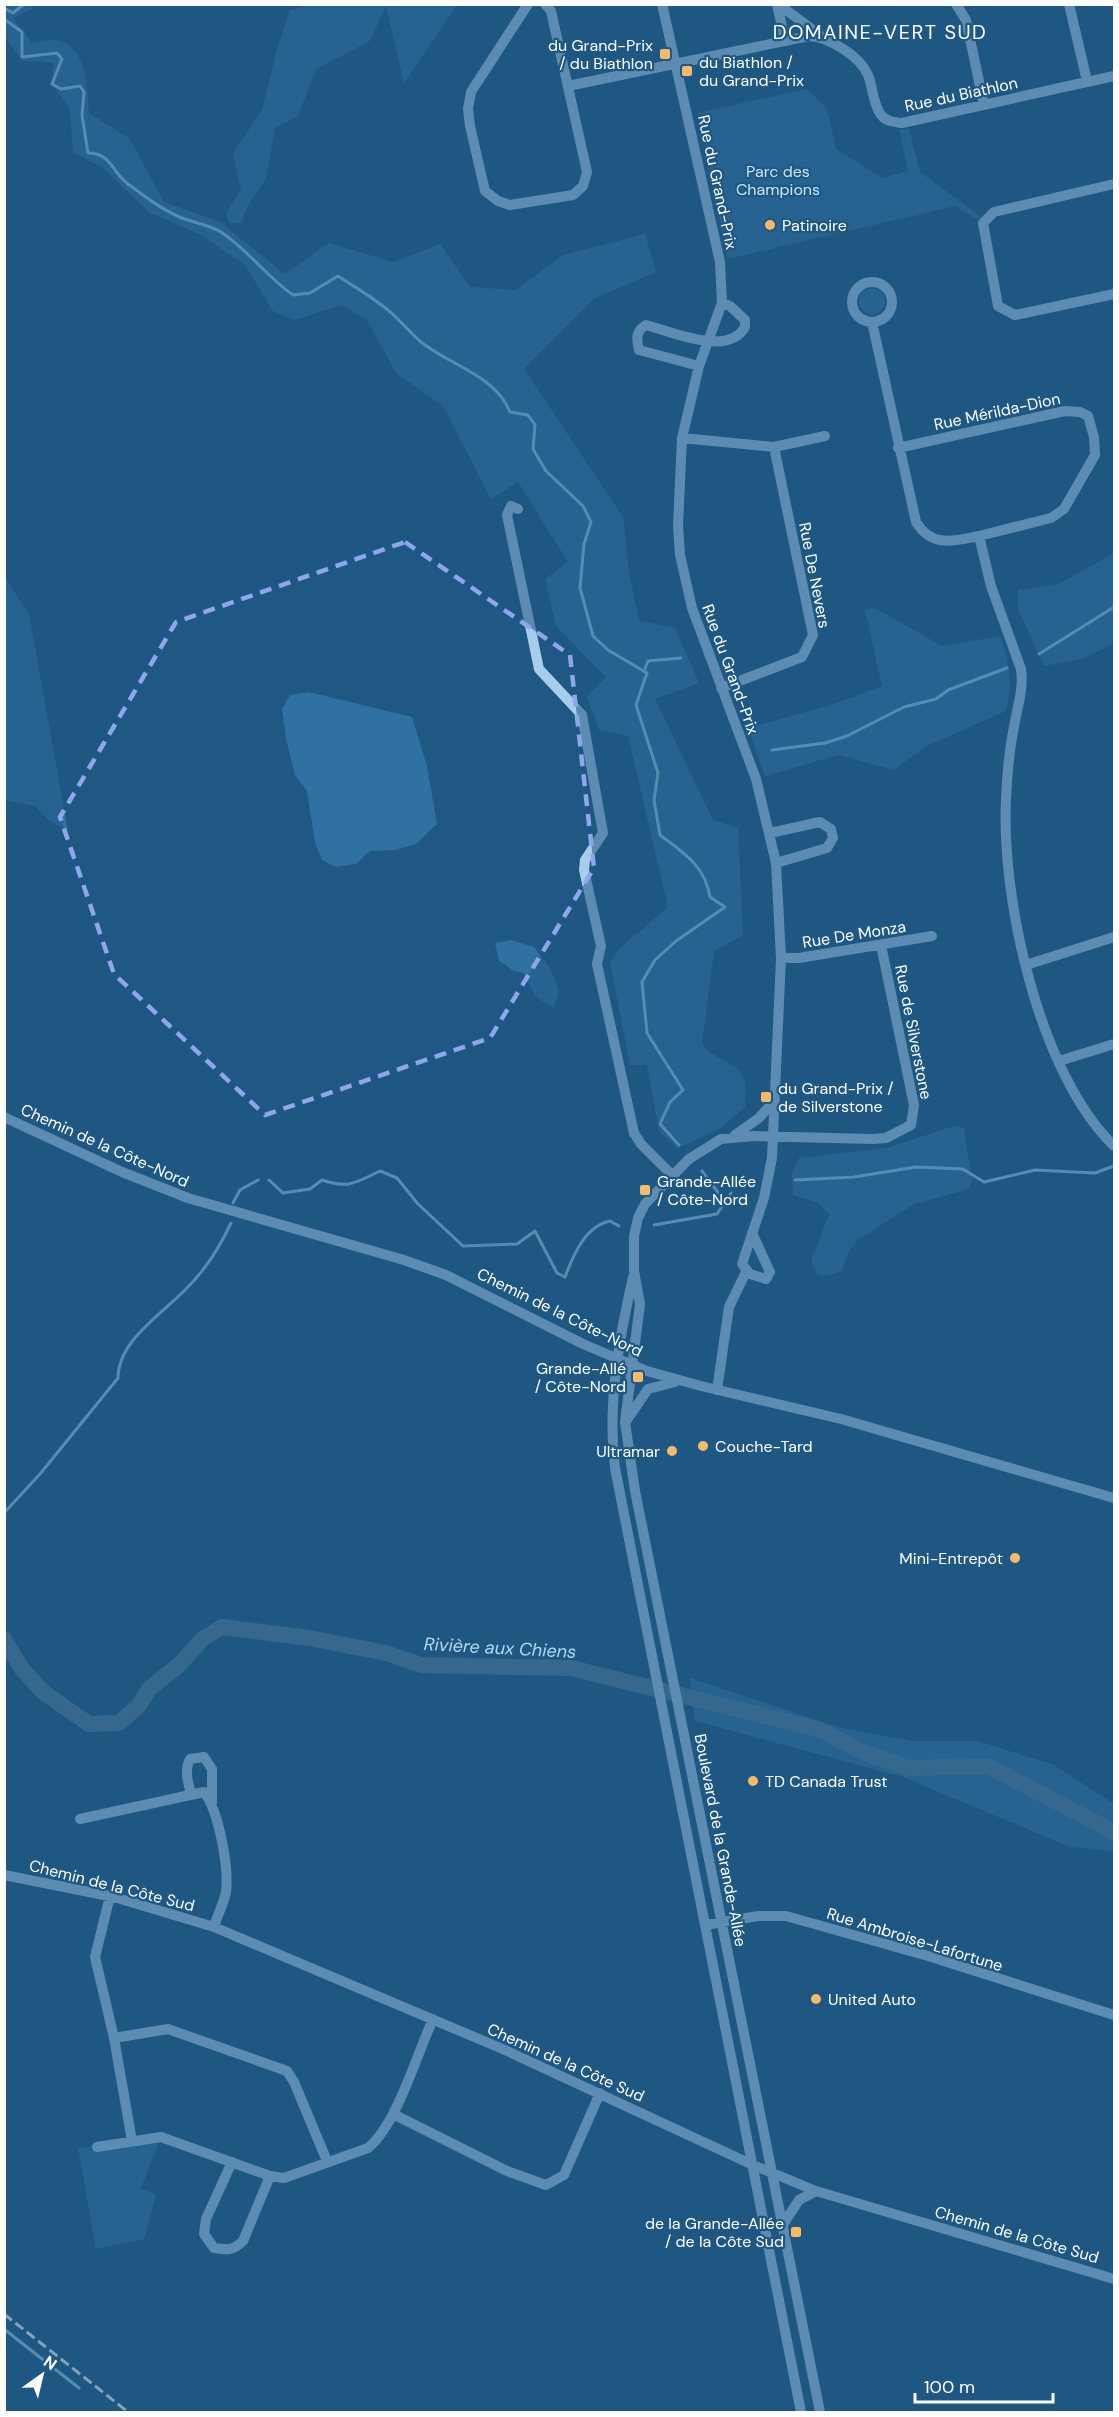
<svg xmlns="http://www.w3.org/2000/svg" width="1119" height="2417" viewBox="0 0 1119 2417" font-family="'DM Sans',sans-serif">
	<style>
		.green { fill: #2f71a0 }
		.lines { fill: none; stroke-linecap: round; stroke-linejoin: round }
		.stream { stroke: #9acaeb; stroke-width: 3 }
		.river { stroke: #527c9b; stroke-width: 16 }
		.minor { stroke: #a6cde9; stroke-width: 10 }
		.rail { stroke: #fff; stroke-width: 3; stroke-dasharray: 10 4.5; stroke-linecap: butt }
		.marked { fill: none; stroke: #8ea6ec; stroke-width: 4.5; stroke-dasharray: 12 8; stroke-linejoin: round }
		.poi-dot { fill: #f7ba66; stroke: #1f5883; stroke-width: 2 }
		.labels { text-anchor: middle; stroke-width: 4.5; stroke-linejoin: round; paint-order: stroke }
		.poi-label { font-size: 16px; fill: #fff; stroke: #1f5883; text-anchor: start }
		.street-label { font-size: 16px; fill: #fff; stroke: #1f5883 }
		.park-label { font-size: 16px; fill: #cae5f7; stroke: #1f5883 }
		.water-label { font-size: 18px; font-style: italic; fill: #b2d7f1; stroke: #1f5883 }
		.quarter-label { font-size: 20px; letter-spacing: 1.5px; fill: #fff; stroke: #1f5883 }
	</style>
	<rect width="100%" height="100%" fill="#1f5883"/>
	<path class="green" d="M5 4 33 5 32 9 13 18 32 43C39 42 49 39 56 40 88 46 87 88 89 113L130 139 164 202 220 222 285 274 329 243 393 262 440 244 470 287 516 290 563 255 645 234 656 272 595 298 524 369 623 517 629 572 639 621 675 628 699 683 655 699 713 820 738 828 743 935 714 951 702 1043C711 1061 741 1060 745 1083 746 1091 745 1099 745 1107L721 1128 677 1149 659 1131 647 1065H630L610 963 618 950 668 907 628 736 599 730 587 697 606 677 556 626 545 579 568 562 518 482 491 499 443 406 396 373 367 320 342 305 294 320 273 311 245 265 201 235 149 212 104 169 73 152 70 109 52 85 53 63 23 61 5 37Z
		M314 4 457 5 404 83 386 6 370 41 316 69 298 116 275 128 266 179 248 205 241 223H229L226 212 241 191 233 153 262 110 277 49 290 10Z
		M806 89 827 108 836 149 882 178 908 171 899 129H909L920 172 980 216 978 220 955 206 728 259 697 113Z
		M859 301a13 13 0 1 1 26 0a13 13 0 1 1-26 0Z
		M1114 553V643L1085 658 1044 666 1018 609V590L1059 584Z
		M5 578 29 614 68 831 49 820 35 806 5 800Z
		M875 608 942 646 1001 636C1009 664 1013 684 1006 711L926 746 894 770 838 755 765 776 748 728 834 704 882 686 865 610Z
		M309 692 412 717 427 766 437 824 416 844 395 850 370 851 356 864 336 867 322 860 315 843 307 791 295 775 286 739 282 709 290 695Z
		M511 940 534 947 551 970 559 990 554 1007C537 1001 530 990 524 973L514 971 499 961 495 943Z
		M954 1126 964 1128 972 1182 969 1189 914 1204 858 1240 848 1253 842 1271 827 1276 817 1274 811 1261 829 1214 818 1203 793 1195 792 1173 799 1158 887 1148Z
		M690 1678 837 1727 912 1741H978L1054 1765 1114 1804V1851L1070 1847 903 1777 695 1721Z
		M161 2137 141 2188 156 2195 144 2239 96 2249 78 2148Z"/>
	<g class="lines">
		<path class="stream" d="M4 8 13 13 24 4
			M4 19 22 32V57L57 53 62 59 52 84 61 89 80 86 84 92 82 115 88 153C111 153 112 172 128 184 144 196 164 211 182 218 195 223 210 225 221 232 248 250 267 277 293 295L310 293 338 276C353 286 369 295 384 307 398 317 408 331 421 342 451 366 495 375 510 412L528 415 535 425 533 449 546 471 583 506 591 522 584 544 580 588 593 636 608 650 647 673 636 705 658 773 654 800 660 835C684 853 705 866 710 897L725 907 676 941 655 960 642 982 647 1033 683 1090 670 1102 660 1124 679 1145
			M1039 654 1114 607
			M644 671 648 661 681 658
			M772 750 825 743 847 736 904 707 936 699 948 690 1007 668
			M269 1180 283 1193 310 1189 322 1180C349 1189 355 1183 380 1171L397 1178 418 1204 463 1246 517 1244 535 1231 557 1273 565 1277C573 1256 585 1226 610 1221L619 1226
			M795 1180 854 1177 916 1167 963 1169 984 1182 1035 1170 1095 1173 1114 1166
			M726 1202 731 1193
			M233 1203 240 1190 258 1180
			M654 1225 717 1214 725 1202 702 1171
			M4 1513 40 1474 118 1378C118 1342 160 1315 183 1292 204 1272 219 1249 231 1223
			M4 2329 79 2388"/>
		<path class="river" d="M4 1639 22 1669 43 1692 89 1724 119 1723 139 1705 149 1689 180 1664 202 1639 222 1627 309 1638 386 1653 421 1665 571 1668 818 1729 865 1753 909 1768 988 1766 1114 1832"/>
		<path class="minor" d="M528 4 471 92 468 109 470 126 485 191 498 201 510 205 573 195 583 186 587 172 551 11 545 4
			M662 4 720 262 722 303 699 366 682 438 678 526 680 555 692 608 756 779 776 863 781 958 772 1158 764 1198 742 1264 750 1274 766 1279 770 1272 752 1233
			M777 4 785 41
			M778 4 821 36
			M956 4 966 20 984 105
			M1069 4 1087 81
			M568 86 809 36C829 37 860 56 868 75 873 87 873 105 881 115 887 122 894 122 902 123L1114 76
			M1114 184 994 212 983 223 998 306 1015 315 1114 294
			M852 302a20 20 0 1 1 40 0a20 20 0 1 1-40 0Z
			M872 322 916 522C932 548 953 541 979 536L991 586 1021 669C1024 689 1017 708 1014 727 1009 751 1007 776 1006 800 1001 900 1040 1075 1114 1146
			M699 366 639 350C636 338 636 331 646 325 672 332 728 357 745 327V320L730 306 722 303
			M682 438 774 447 825 436
			M898 448 1065 411 1080 412 1088 416 1094 437 1095 455 1064 509 1051 518 979 536
			M518 509 511 506 507 515 539 669 582 715 603 833 585 860 584 870 601 946 597 964 634 1133 641 1144 672 1175
			M721 688 802 657 813 635 774 447
			M770 833 820 822 831 829 833 838 827 848 776 863
			M781 958H799L932 936
			M1026 965 1114 937
			M1059 1061 1114 1044
			M4 1117 122 1172 188 1198 404 1260 446 1275 583 1344 647 1371 701 1386 841 1419 1114 1498
			M735 1135 759 1118 773 1102
			M633 1277C619 1339 607 1405 615 1468L801 2412
			M717 1390 729 1307 746 1272
			M627 1420 648 1389 675 1382
			M191 1794C188 1782 184 1771 190 1759L204 1757 212 1769V1802
			M80 1819 204 1792C219 1811 229 1868 226 1892 224 1903 217 1916 214 1927
			M4 1875 114 1897 214 1927 505 2050 753 2165 816 2191 1114 2279
			M110 1896 95 1957 114 2038 132 2141
			M705 1925 758 1916H786L928 1956 1114 2015
			M114 2038 168 2029 287 2071 294 2082 327 2161
			M393 2114 507 2171 546 2185 564 2175 600 2093
			M97 2147 161 2137 270 2176 284 2178 368 2148C396 2126 417 2054 433 2019
			M232 2162 206 2219 204 2234 214 2248C227 2250 233 2251 243 2241L270 2176
			M782 2226 799 2200 816 2191
			M820 2412 635 1491 625 1422 640 1304 634 1271V1236L638 1218 645 1204 689 1159 721 1139 753 1136 873 1139 886 1138 911 1125 914 1105 881 945"/>
		<path class="rail" d="M4 2314 128 2412"/>
	</g>
	<path d="M0 0H1119V2417H0ZM405 542 570 655 594 868 490 1038 265 1115 114 974 60 817 176 622Z" fill="#1f5883" fill-opacity=".55" fill-rule="evenodd"/>
	<path class="marked" d="M405 542 570 655 594 868 490 1038 265 1115 114 974 60 817 176 622Z"/>
	<g class="poi-dot">
		<rect x="659" y="48" width="12" height="12" rx="3"/>
		<rect x="681" y="65" width="12" height="12" rx="3"/>
		<circle cx="770" cy="225" r="6"/>
		<rect x="760" y="1091" width="12" height="12" rx="3"/>
		<rect x="639" y="1184" width="12" height="12" rx="3"/>
		<rect x="632" y="1371" width="12" height="12" rx="3"/>
		<circle cx="703" cy="1446" r="6"/>
		<circle cx="672" cy="1451" r="6"/>
		<circle cx="1015" cy="1558" r="6"/>
		<circle cx="753" cy="1781" r="6"/>
		<circle cx="816" cy="1999" r="6"/>
		<rect x="790" y="2226" width="12" height="12" rx="3"/>
	</g>
	<g class="labels">
		<g class="poi-label">
			<text x="653" y="51" text-anchor="end">du Grand-Prix<tspan x="653" dy="18">/ du Biathlon</tspan></text>
			<text x="699" y="68">du Biathlon /<tspan x="699" dy="18">du Grand-Prix</tspan></text>
			<text x="782" y="231">Patinoire</text>
			<text x="778" y="1094">du Grand-Prix /<tspan x="778" dy="18">de Silverstone</tspan></text>
			<text x="657" y="1187">Grande-Allée<tspan x="657" dy="18">/ Côte-Nord</tspan></text>
			<text x="626" y="1374" text-anchor="end">Grande-Allé<tspan x="626" dy="18">/ Côte-Nord</tspan></text>
			<text x="715" y="1452">Couche-Tard</text>
			<text x="660" y="1457" text-anchor="end">Ultramar</text>
			<text x="1003" y="1564" text-anchor="end">Mini-Entrepôt</text>
			<text x="765" y="1787">TD Canada Trust</text>
			<text x="828" y="2005">United Auto</text>
			<text x="784" y="2229" text-anchor="end">de la Grande-Allée<tspan x="784" dy="18">/ de la Côte Sud</tspan></text>
		</g>
		<g class="street-label">
			<text transform="translate(961 94) rotate(-12)" y="6">Rue du Biathlon</text>
			<text transform="translate(718 182) rotate(78)" y="6">Rue du Grand-Prix</text>
			<text transform="translate(997 411) rotate(-12)" y="6">Rue Mérilda-Dion</text>
			<text transform="translate(815 575) rotate(79)" y="6">Rue De Nevers</text>
			<text transform="translate(731 669) rotate(70)" y="6">Rue du Grand-Prix</text>
			<text transform="translate(854 934) rotate(-9)" y="6">Rue De Monza</text>
			<text transform="translate(914 1032) rotate(79)" y="6">Rue de Silverstone</text>
			<text transform="translate(105 1145) rotate(24)" y="6">Chemin de la Côte-Nord</text>
			<text transform="translate(560 1312) rotate(26)" y="6">Chemin de la Côte-Nord</text>
			<text transform="translate(721 1840) rotate(79)" y="6">Boulevard de la Grande-Allée</text>
			<text transform="translate(112 1885) rotate(14)" y="6">Chemin de la Côte Sud</text>
			<text transform="translate(915 1939) rotate(17)" y="6">Rue Ambroise-Lafortune</text>
			<text transform="translate(566 2062) rotate(24)" y="6">Chemin de la Côte Sud</text>
			<text transform="translate(1017 2234) rotate(16)" y="6">Chemin de la Côte Sud</text>
		</g>
		<g class="park-label">
			<text x="778" y="177">Parc des<tspan x="778" dy="18">Champions</tspan></text>
		</g>
		<g class="water-label">
			<text transform="translate(500 1648) rotate(3)" y="6">Rivière aux Chiens</text>
		</g>
		<g class="quarter-label">
			<text x="880" y="39">DOMAINE-VERT SUD</text>
		</g>
	</g>
	<rect width="1119" height="2417" fill="none" stroke="#ffffff" stroke-width="12"/>
	<g transform="translate(42 2375) rotate(34)" stroke="#1f5883" stroke-width="4.5" paint-order="stroke">
	<path d="M0-4.5L10 22L0 15L-10 22Z" fill="#ffffff"/>
	<text y="-9" font-size="16" font-weight="bold" text-anchor="middle" fill="#ffffff">N</text>
	</g>
	<path d="M915 2393v9h138v-9" fill="none" stroke="#ffffff" stroke-width="3"/>
	<text x="924" y="2393" font-size="18" fill="#ffffff" stroke="#1f5883" stroke-width="4.5" paint-order="stroke">100 m</text>
</svg>
